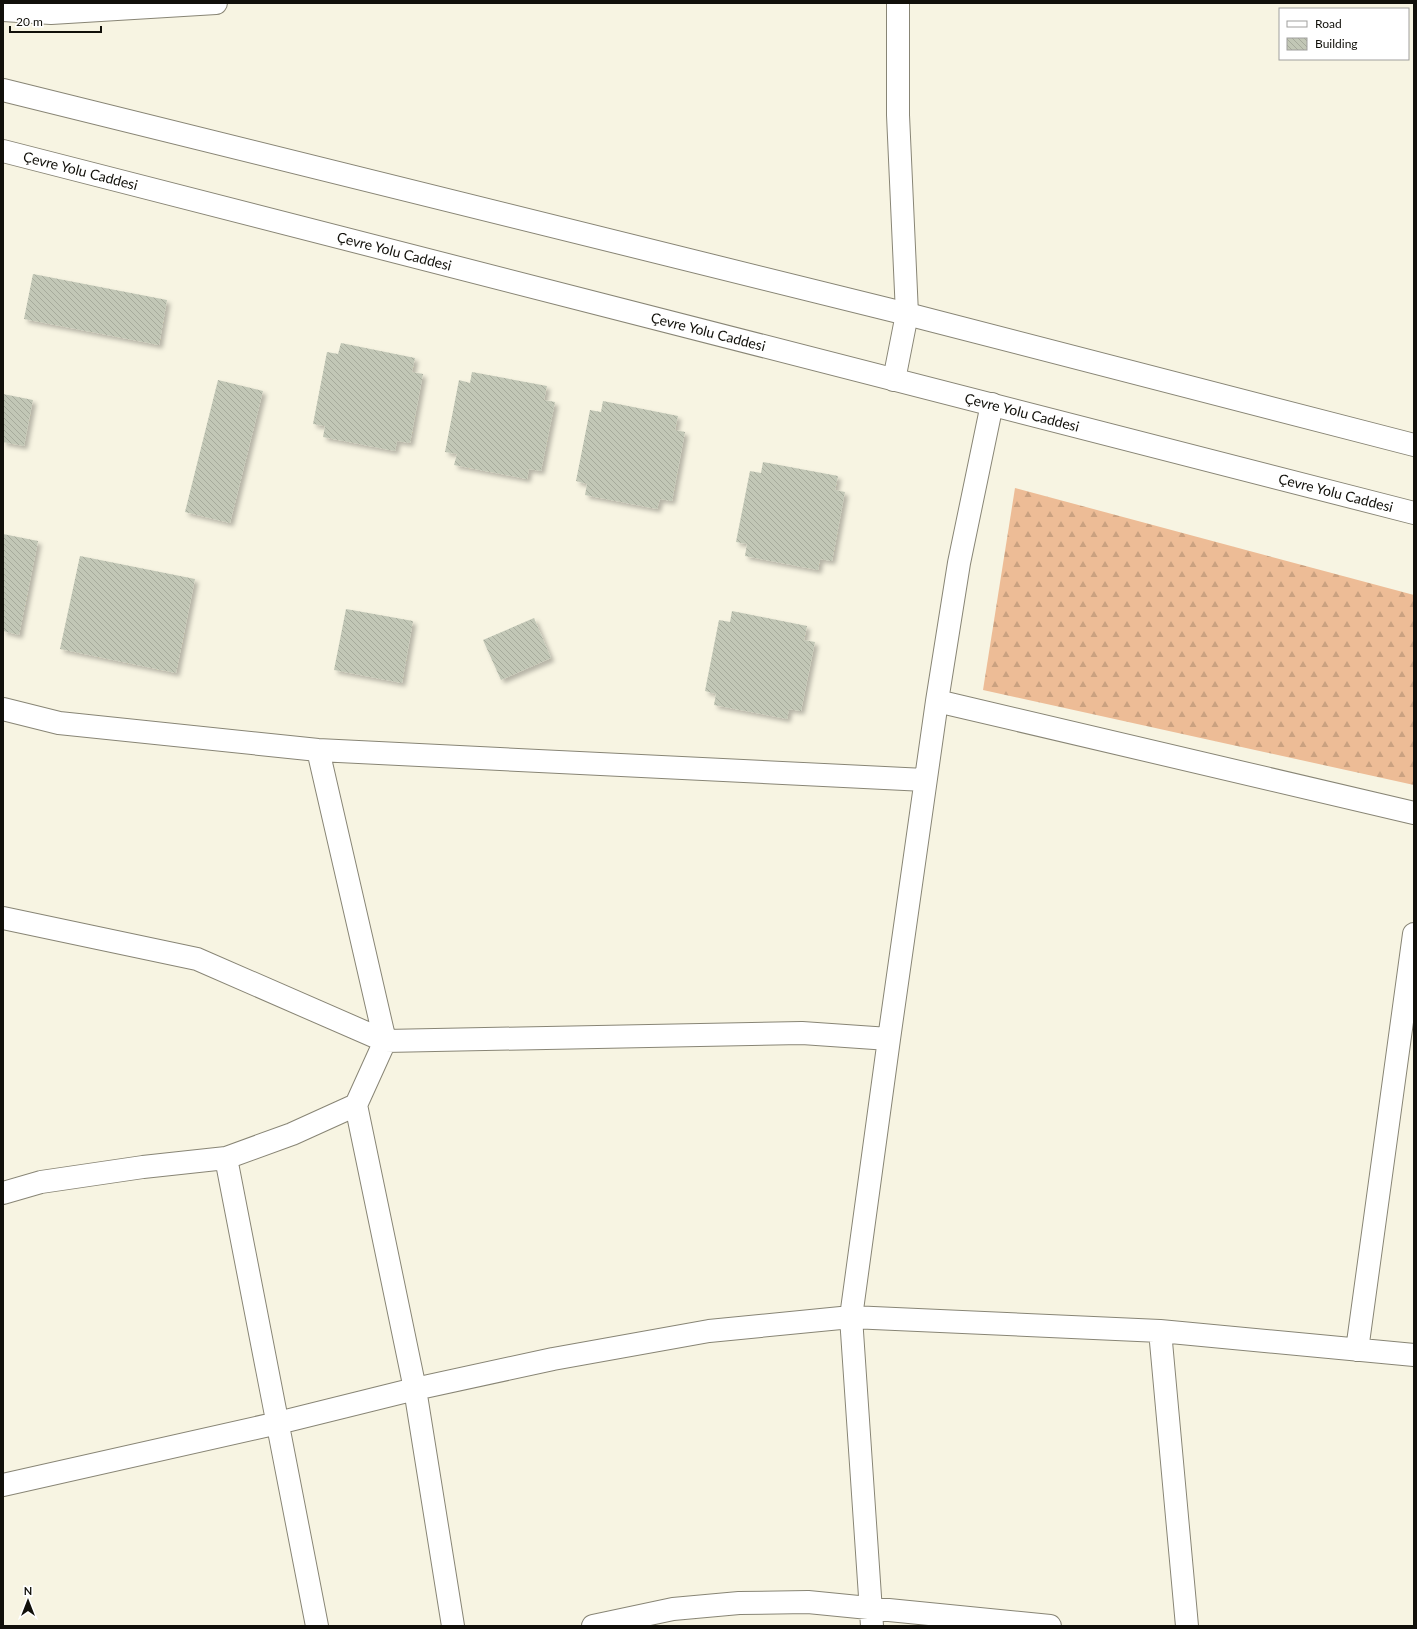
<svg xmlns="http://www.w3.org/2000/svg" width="1417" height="1629" viewBox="0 0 1417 1629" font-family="Lato,sans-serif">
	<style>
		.forest { fill: url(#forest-firs) }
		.building { fill: url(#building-back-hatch); filter: url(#shadow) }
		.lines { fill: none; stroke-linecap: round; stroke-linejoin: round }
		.street-casing { stroke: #888575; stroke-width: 24 }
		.secondary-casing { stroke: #888575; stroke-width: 24 }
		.street { stroke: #fff; stroke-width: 22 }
		.secondary { stroke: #fff; stroke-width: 22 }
		.labels { text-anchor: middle; stroke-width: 4; stroke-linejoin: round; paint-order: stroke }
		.street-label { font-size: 14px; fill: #11100a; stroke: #fff }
	</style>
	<defs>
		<pattern id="forest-firs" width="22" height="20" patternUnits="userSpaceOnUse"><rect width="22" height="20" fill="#edbc96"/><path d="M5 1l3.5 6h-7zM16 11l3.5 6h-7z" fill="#caa180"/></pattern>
		<pattern id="building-back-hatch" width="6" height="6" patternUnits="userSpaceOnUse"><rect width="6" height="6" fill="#c2c7b6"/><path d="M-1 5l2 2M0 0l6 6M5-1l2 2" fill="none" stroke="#a6aa9b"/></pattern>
		<filter id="shadow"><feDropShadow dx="3.5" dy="3.5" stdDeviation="2" flood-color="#0004"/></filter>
	</defs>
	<rect width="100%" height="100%" fill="#f7f4e2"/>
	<path class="forest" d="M1015 488 1414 595V785L983 690Z"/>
	<path class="building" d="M33 274 167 300 159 345 24 319Z
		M341 343 415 358 412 372 423 374 410 443 397 441 395 451 323 437 325 426 313 424 327 352 338 354Z
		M472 372 547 386 544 400 555 402 541 471 529 469 527 479 454 465 457 454 445 452 459 380 470 383Z
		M218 380 263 391 230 523 185 512Z
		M3 394 33 400 24 446 3 442Z
		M603 401 678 416 675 430 685 432 672 501 660 499 657 509 585 495 587 484 576 481 590 410 601 412Z
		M763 462 838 476 835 490 845 492 832 561 820 559 818 570 745 556 747 544 736 542 750 471 761 473Z
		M3 534 38 541 19 635 3 631Z
		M80 556 195 579 176 673 60 649Z
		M346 609 413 621 402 683 334 670Z
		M732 611 807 626 804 640 815 642 801 711 789 709 787 719 714 705 716 694 705 691 719 620 730 622Z
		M534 618 551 658 501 680 483 640Z"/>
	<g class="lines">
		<defs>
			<path id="street" d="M3 10 51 13 216 3
				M937 701 1414 813
				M3 709 59 723 318 750 925 780
				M3 918 197 959 385 1041 802 1033 889 1039
				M356 1105 415 1389 453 1626
				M226 1158 317 1626
				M3 1193 41 1182 143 1167 226 1158 292 1134 356 1105 385 1041 318 750
				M1160 1331 1187 1626
				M1357 1350 1414 934
				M3 1485 278 1423 415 1389 553 1359 709 1331 851 1317 1160 1331 1414 1355
				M593 1626 673 1609 739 1603 808 1602 1050 1626
				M872 1626 851 1317 889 1039 937 701 959 563 992 404"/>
			<g id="secondary">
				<path d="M3 90 907 314 1414 445"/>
				<path id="s1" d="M3 151 1414 513"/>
				<path d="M894 380 907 314 898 115V3"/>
			</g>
		</defs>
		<use href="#street" class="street-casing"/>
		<use href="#secondary" class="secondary-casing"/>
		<use href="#street" class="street"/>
		<use href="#secondary" class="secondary"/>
	</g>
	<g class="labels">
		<g class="street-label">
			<text dy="5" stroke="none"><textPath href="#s1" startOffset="80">Çevre Yolu Caddesi</textPath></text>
			<text dy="5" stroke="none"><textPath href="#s1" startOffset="404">Çevre Yolu Caddesi</textPath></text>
			<text dy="5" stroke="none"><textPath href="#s1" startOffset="728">Çevre Yolu Caddesi</textPath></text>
			<text dy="5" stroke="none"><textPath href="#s1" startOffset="1052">Çevre Yolu Caddesi</textPath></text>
			<text dy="5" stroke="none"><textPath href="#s1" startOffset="1376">Çevre Yolu Caddesi</textPath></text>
		</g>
	</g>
	<rect width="1417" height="1629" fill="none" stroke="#11100a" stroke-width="8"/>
	<rect x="1279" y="8" width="130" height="52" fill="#ffffff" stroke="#a09f9d"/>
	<rect x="1287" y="21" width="20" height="6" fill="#ffffff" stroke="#a09f9d"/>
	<text x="1315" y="28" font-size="12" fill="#11100a">Road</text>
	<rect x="1287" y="38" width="20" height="12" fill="url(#building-back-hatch)" stroke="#a09f9d"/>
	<text x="1315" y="48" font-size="12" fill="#11100a">Building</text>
	<g transform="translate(28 1601)" stroke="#ffffff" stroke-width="3" paint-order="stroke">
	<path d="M0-3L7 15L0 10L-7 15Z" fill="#11100a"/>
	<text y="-6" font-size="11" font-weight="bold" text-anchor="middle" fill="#11100a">N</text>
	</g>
	<path d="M10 26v6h91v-6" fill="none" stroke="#11100a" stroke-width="2"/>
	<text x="16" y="26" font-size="12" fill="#11100a" stroke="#ffffff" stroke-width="3" paint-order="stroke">20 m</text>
</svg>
